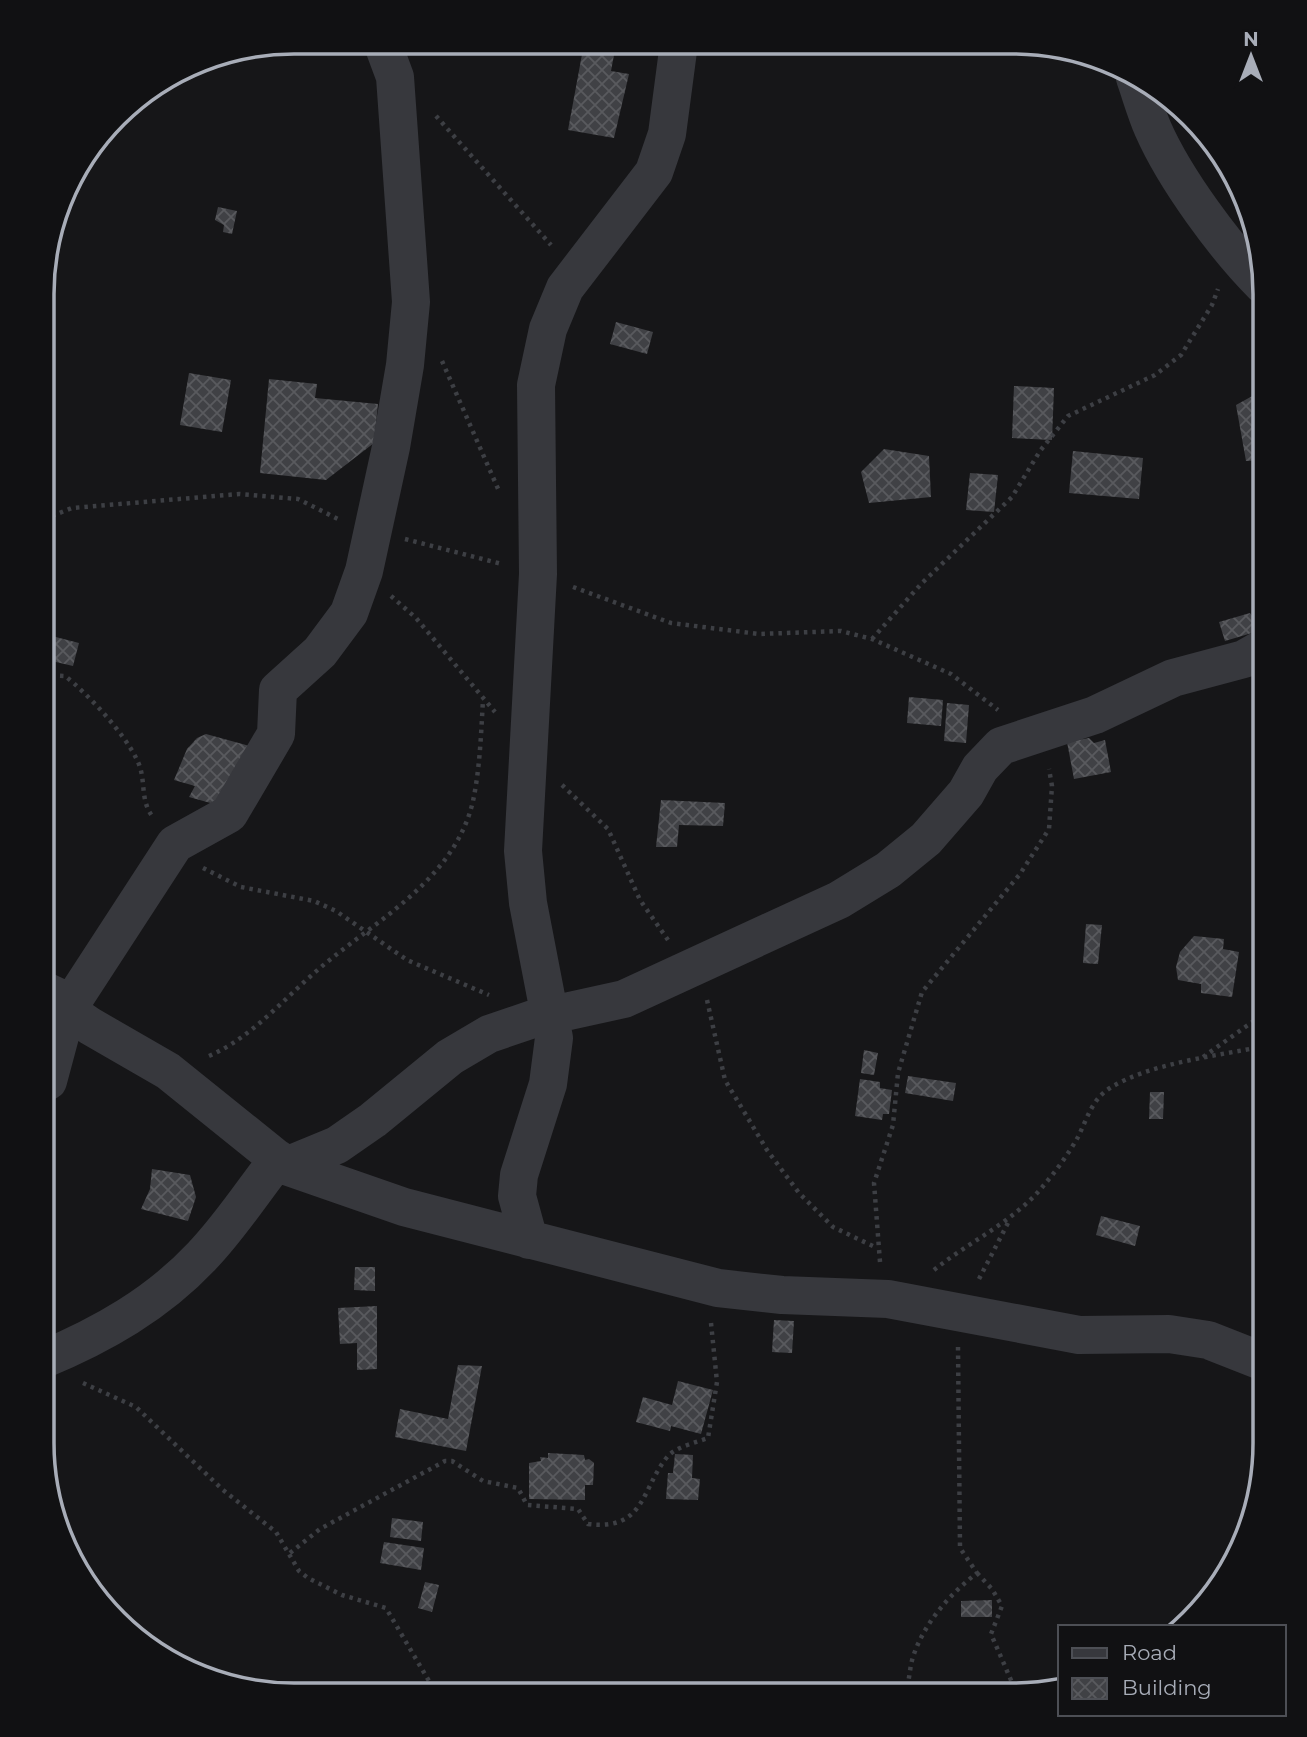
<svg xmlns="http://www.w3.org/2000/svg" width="1307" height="1737" viewBox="0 0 1307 1737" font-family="Montserrat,sans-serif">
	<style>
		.building { fill: url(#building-cross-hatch) }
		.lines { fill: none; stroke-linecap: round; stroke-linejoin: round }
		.path { stroke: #3d3f44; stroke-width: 4.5; stroke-dasharray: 3.5 5; stroke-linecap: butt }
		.minor { stroke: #37383d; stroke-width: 38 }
		.rim { fill: none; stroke: #a8adb8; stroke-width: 3.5 }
	</style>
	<defs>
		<pattern id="building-cross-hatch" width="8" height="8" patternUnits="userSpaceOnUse" patternTransform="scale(1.75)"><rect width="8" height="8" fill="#404145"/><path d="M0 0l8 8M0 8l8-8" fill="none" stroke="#595a5e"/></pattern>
	</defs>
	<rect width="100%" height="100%" fill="#161618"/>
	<path class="building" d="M583 49 614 55 611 71 629 74 614 138 568 130Z
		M218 207 237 211 232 234 223 232 224 225 215 220Z
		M616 322 653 332 647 354 610 344Z
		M189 373 231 380 222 432 180 425Z
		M269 379 317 384 315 398 378 404 374 443 326 480 260 473Z
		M1014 386 1054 388 1052 440 1012 438Z
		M1265 389V460L1246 461 1236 405Z
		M884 449 929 456 931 497 869 503 861 472Z
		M1073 451 1143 458 1139 499 1069 493Z
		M970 473 998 475 994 512 966 510Z
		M1250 613 1262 630 1225 641 1219 622Z
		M44 630 52 632V636L79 643 73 666 43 659Z
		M909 697 943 700 941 726 907 723Z
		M947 703 969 705 966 743 944 741Z
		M206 734 257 748 214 804 189 797 195 786 174 780 187 749 197 738Z
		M1089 738 1094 743 1105 740 1111 772 1074 779 1067 742Z
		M1262 739H1265V800H1254L1255 775 1263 767 1256 754 1262 753Z
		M43 774 47 776V816L43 815Z
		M661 800 725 803 723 826 679 825 677 847H656Z
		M1086 924 1102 925 1098 964 1083 963Z
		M1194 936 1224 939 1223 949 1239 952 1232 997 1201 993V984L1178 980 1176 967 1180 952Z
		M864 1050 878 1053 874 1075 861 1073Z
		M908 1076 956 1083 953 1101 905 1093Z
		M860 1079 880 1082V1088L892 1090 889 1114H883L882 1120 855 1116Z
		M1150 1092H1164L1163 1119H1149Z
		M152 1169 190 1175 196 1197 188 1221 141 1209 150 1189Z
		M1101 1216 1140 1226 1135 1246 1096 1235Z
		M355 1267H375V1291L354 1290Z
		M377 1306V1369L357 1370V1343L340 1344 338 1308Z
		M774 1320 794 1321 792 1353 772 1352Z
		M458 1365 482 1366 466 1451 395 1437 400 1409 448 1419Z
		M678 1381 713 1390 701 1434 671 1426 670 1431 636 1422 643 1397 672 1405Z
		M548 1453 584 1455 585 1460 589 1459 594 1463 593 1485H585V1500L529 1499V1463L541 1461 540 1457 548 1458Z
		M675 1454 693 1455 692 1478 700 1479 698 1500 666 1499 668 1473H673Z
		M392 1518 423 1522 421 1541 390 1537Z
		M384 1542 424 1548 421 1570 380 1563Z
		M425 1582 439 1585 432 1612 418 1608Z
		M992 1600V1617H961V1601Z"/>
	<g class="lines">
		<path class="path" d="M436 116 551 245
			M442 361 499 491
			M44 519 72 508 239 494 298 499 340 520
			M405 539 502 564
			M573 587 671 623 759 634 841 631 872 639 951 674 998 710
			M391 596 416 618 495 712
			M872 639 922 583 1012 497 1040 451 1068 416 1155 375 1181 355 1212 305 1218 289
			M43 675 65 676C88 694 125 734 137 760 147 779 139 800 153 817
			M562 785 608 829 640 900 668 940
			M203 868 241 887 314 901 336 911 407 960 489 995
			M707 1000 725 1080 767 1150 799 1193 833 1227 877 1248
			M209 1056C250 1038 279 1004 313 974 370 923 454 883 473 801 480 768 481 734 483 700
			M1203 1057 1265 1013
			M880 1262 874 1183 893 1125 898 1073 922 992 1020 874 1049 829 1052 786 1049 769
			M934 1270C970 1241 1015 1221 1044 1185 1056 1171 1069 1153 1078 1137 1087 1119 1092 1099 1110 1088 1150 1063 1217 1056 1265 1046
			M979 1279 1009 1221
			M83 1383 136 1407 223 1490 276 1532 299 1571 308 1578 342 1595 386 1608 436 1693
			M290 1553 320 1529 445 1461H452L483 1481 518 1488 527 1505 578 1509 588 1524C646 1531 641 1488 668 1456 676 1447 697 1442 708 1438L717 1382 711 1323
			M977 1573 992 1589 1002 1606 991 1634 1017 1694
			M904 1695C910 1683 909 1669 913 1657 924 1623 950 1594 977 1573L960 1548 958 1347"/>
		<path class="minor" d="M1135 78C1141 95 1146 113 1153 129 1175 179 1225 247 1263 285
			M43 990 60 998 67 1010 90 1026 168 1071 286 1166 404 1207 718 1288 782 1295 888 1299 1079 1335 1169 1334 1208 1340 1264 1362
			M43 1084 48 1081 67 1010 175 844 229 814 276 734 278 690 320 652 349 613 364 571 391 447 405 365 411 302 395 77 382 42
			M286 1166 337 1145 373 1120 450 1057 489 1034 533 1019 624 999 839 900 888 870 926 839 966 793 980 768 1001 746 1095 715 1173 678 1244 659 1265 647
			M529 1240 517 1196 519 1175 548 1084 554 1038 528 903 523 851 538 574 536 385 548 329 565 288 654 172 667 134 679 43
			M42 1360C102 1335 157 1304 202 1256 230 1227 253 1191 278 1159"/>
	</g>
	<path d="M0 0H1307V1737H0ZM294 54H1013A240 240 0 0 1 1253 294V1443A240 240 0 0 1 1013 1683H294A240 240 0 0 1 54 1443V294A240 240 0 0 1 294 54Z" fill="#111113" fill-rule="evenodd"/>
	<path class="rim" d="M294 54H1013A240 240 0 0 1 1253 294V1443A240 240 0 0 1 1013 1683H294A240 240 0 0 1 54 1443V294A240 240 0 0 1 294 54Z"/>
	<rect x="1058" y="1625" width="228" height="91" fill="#111113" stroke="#4d4f55" stroke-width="2"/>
	<rect x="1072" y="1648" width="35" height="10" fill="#37383d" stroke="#4d4f55" stroke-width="2"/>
	<text x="1122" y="1660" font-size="21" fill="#a8adb8">Road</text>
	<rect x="1072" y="1678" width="35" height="21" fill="url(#building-cross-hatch)" stroke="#4d4f55" stroke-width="2"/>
	<text x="1122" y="1695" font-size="21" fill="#a8adb8">Building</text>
	<g transform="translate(1251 56)" stroke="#111113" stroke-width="5" paint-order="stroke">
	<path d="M0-5L12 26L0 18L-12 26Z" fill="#a8adb8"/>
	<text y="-10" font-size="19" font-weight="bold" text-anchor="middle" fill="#a8adb8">N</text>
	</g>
</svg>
